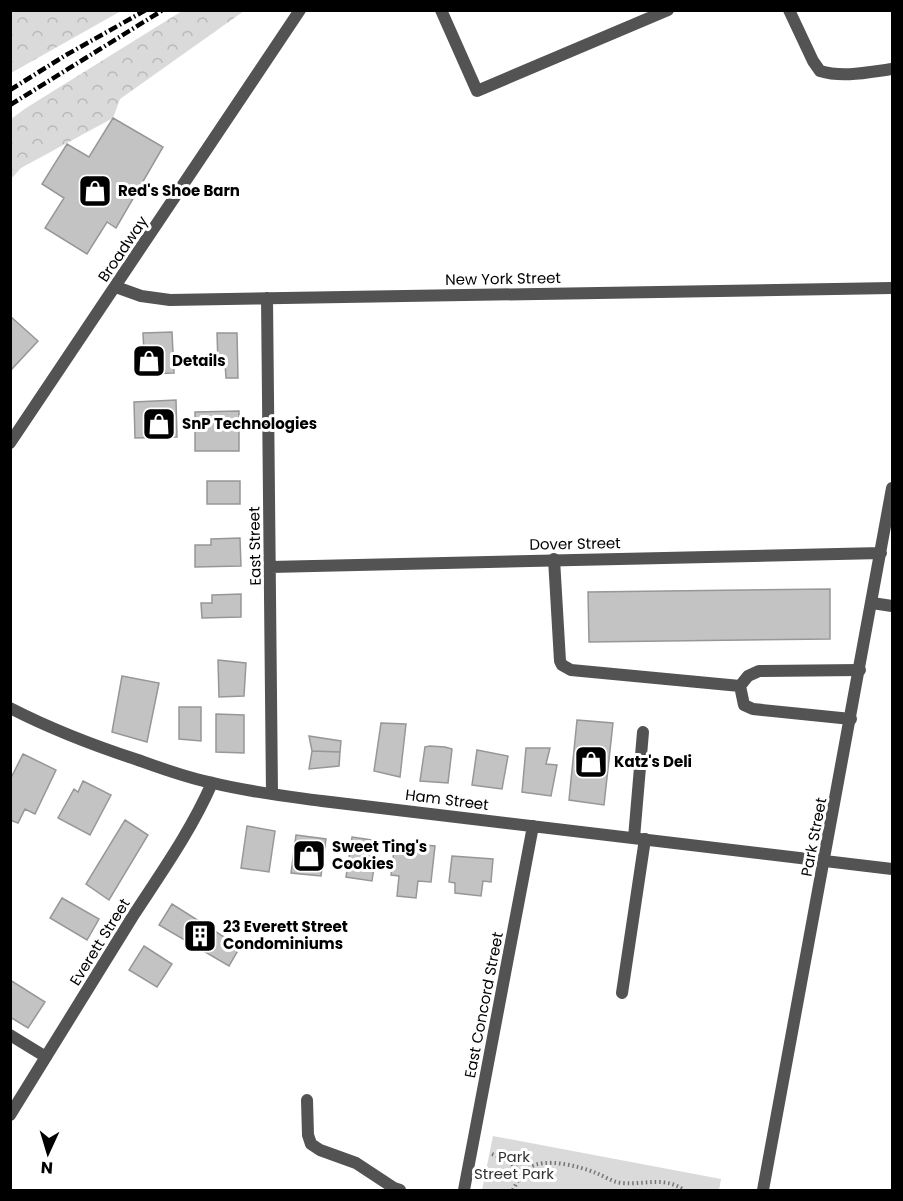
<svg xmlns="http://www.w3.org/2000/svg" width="903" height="1201" viewBox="0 0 903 1201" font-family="Poppins,sans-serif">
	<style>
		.forest { fill: url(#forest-crowns) }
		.park { fill: #dadada }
		.building { fill: #c3c3c3; stroke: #979797; stroke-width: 1.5 }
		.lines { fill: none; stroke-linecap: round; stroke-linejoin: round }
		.path { stroke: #757575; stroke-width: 4; stroke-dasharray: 1.5 3; stroke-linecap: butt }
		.service { stroke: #535353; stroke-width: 12 }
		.minor { stroke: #535353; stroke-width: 12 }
		.tertiary { stroke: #535353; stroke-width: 12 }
		.rail { stroke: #000; stroke-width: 4.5; stroke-dasharray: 9 3 1.5 3; stroke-linecap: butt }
		.labels { text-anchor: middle; stroke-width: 6; stroke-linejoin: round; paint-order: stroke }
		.poi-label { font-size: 15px; font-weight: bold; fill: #000; stroke: #fff; text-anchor: start }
		.street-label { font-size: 15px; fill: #000; stroke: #fff }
		.park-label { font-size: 15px; fill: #313131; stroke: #fff }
	</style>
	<defs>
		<pattern id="forest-crowns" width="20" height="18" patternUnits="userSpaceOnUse" patternTransform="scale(1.5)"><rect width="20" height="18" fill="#dadada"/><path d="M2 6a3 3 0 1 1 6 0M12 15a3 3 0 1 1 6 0" fill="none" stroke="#b9b9b9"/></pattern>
	</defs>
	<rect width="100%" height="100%" fill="#fff"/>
	<path class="forest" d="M11 10H121V11L11 73Z
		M182 11H244L120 99 113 118 21 168 11 179V119L26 108Z"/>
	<path class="park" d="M493 1136 721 1179 719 1190H482Z"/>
	<path class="building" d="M113 118 163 147 116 228 107 222 87 254 45 228 64 198 42 184 67 144 89 157Z
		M10 316 38 341 10 371Z
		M172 332 174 373 145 374 143 333Z
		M217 333H237L238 378H226L225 363H218Z
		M176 400 177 437 135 438 134 402Z
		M239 411V451H195V412Z
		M207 481H240V504H207Z
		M240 538 241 566 195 567V545H211V539Z
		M830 589V639L589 642 588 592Z
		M241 594V617L202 618 201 603H212V595Z
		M218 660 246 663 244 696 219 697Z
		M122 676 159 683 147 742 112 732Z
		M179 707H201V741L179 739Z
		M216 714 244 715V753L216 752Z
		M577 720 613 723 604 805 569 800Z
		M381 723 406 724 400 777 374 771Z
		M309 736 341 741 340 752 312 751Z
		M430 746 445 747 452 749 448 783 420 781 425 747Z
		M526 748H550L546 764 557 765 551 796 522 792Z
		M477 750 508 756 502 789 472 785Z
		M312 751 340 752 339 766 309 769Z
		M23 754 56 770 35 814 25 809 18 823 10 820V780Z
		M83 781 111 795 90 835 58 818 74 789 78 792Z
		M125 820 148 835 109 900 86 884Z
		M247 826 275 831 269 872 241 868Z
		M296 835 326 839 321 876 291 873Z
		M352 837 378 841 372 881 346 877Z
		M395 842 435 846 431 882 418 881 416 898 397 896 399 876 391 875Z
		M452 856 493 859 491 882 483 881 481 896 455 893V883L449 882Z
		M62 898 99 919 87 940 50 918Z
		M172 904 240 947 229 966 159 925Z
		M144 946 172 964 157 987 129 970Z
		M10 980 45 1002 28 1028 10 1017Z"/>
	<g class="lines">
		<path class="path" d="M492 1154 507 1160 523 1173
			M513 1190C517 1182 521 1173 529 1168 544 1157 579 1166 596 1173 604 1176 612 1182 622 1183 644 1185 664 1176 684 1190"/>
		<path class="service" d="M554 559 560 661 562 665 571 670 740 686 748 676 759 671 860 670
			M872 603 892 606
			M740 686 744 705 753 709 851 719
			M634 838 643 732
			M622 993 645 839
			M307 1100 308 1135 311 1144 320 1150 356 1163 394 1188 400 1190"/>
		<path class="minor" d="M441 10 477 91 668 10
			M789 10 813 61 820 71C843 78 869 72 892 69
			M116 287 141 296 170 300 892 288
			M267 298 272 794
			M270 567 881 553
			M10 708C51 729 95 746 138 760 163 769 187 778 213 783 249 792 285 796 322 801L892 869
			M10 1035 46 1057
			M10 1115C51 1048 92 982 133 916 161 873 191 831 212 783
			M464 1190 533 826
			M763 1190 892 488"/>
		<path class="tertiary" d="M10 443 300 10"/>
		<path class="rail" d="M10 90 66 55 146 10
			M10 105 163 10"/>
	</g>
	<defs>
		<symbol id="shop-square" viewBox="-11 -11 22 22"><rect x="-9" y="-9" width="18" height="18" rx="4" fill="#000" stroke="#fff"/><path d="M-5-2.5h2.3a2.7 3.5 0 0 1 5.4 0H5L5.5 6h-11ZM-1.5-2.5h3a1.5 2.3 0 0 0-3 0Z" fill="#fff"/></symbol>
		<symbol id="building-square" viewBox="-11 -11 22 22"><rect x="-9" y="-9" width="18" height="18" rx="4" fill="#000" stroke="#fff"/><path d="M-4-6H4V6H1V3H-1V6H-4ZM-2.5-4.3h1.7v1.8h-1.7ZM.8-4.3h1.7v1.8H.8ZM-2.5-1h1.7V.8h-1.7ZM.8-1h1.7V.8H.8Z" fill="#fff"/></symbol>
	</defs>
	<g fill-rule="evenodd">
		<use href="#shop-square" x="76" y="172" width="38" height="38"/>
		<use href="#shop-square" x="130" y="342" width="38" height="38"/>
		<use href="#shop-square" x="140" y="405" width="38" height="38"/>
		<use href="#shop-square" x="572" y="743" width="38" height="38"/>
		<use href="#shop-square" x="290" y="837" width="38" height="38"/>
		<use href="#building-square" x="181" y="917" width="38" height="38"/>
	</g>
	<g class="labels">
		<g class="poi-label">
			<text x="118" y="196">Red's Shoe Barn</text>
			<text x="172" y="366">Details</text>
			<text x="182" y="429">SnP Technologies</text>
			<text x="614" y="767">Katz's Deli</text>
			<text x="332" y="852">Sweet Ting's<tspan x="332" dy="17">Cookies</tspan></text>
			<text x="223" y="932">23 Everett Street<tspan x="223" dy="17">Condominiums</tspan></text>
		</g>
		<g class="street-label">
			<text transform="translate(123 249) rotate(-56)" y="5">Broadway</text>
			<text transform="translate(503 279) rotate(-1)" y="5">New York Street</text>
			<text transform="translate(575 544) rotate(-1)" y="5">Dover Street</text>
			<text transform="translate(255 546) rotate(-91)" y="5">East Street</text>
			<text transform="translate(447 800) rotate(7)" y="5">Ham Street</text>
			<text transform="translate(814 837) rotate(-79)" y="5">Park Street</text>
			<text transform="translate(100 942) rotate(-58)" y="5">Everett Street</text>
			<text transform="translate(484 1005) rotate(-79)" y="5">East Concord Street</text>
		</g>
		<g class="park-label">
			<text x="514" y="1162">Park<tspan x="514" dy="17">Street Park</tspan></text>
		</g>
	</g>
	<rect width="903" height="1201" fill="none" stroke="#000000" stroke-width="24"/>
	<g transform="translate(48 1153) rotate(184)" stroke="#ffffff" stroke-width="4.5" paint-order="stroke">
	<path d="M0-4.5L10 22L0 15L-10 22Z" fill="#000000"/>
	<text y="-9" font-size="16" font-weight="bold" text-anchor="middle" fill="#000000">N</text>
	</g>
</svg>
